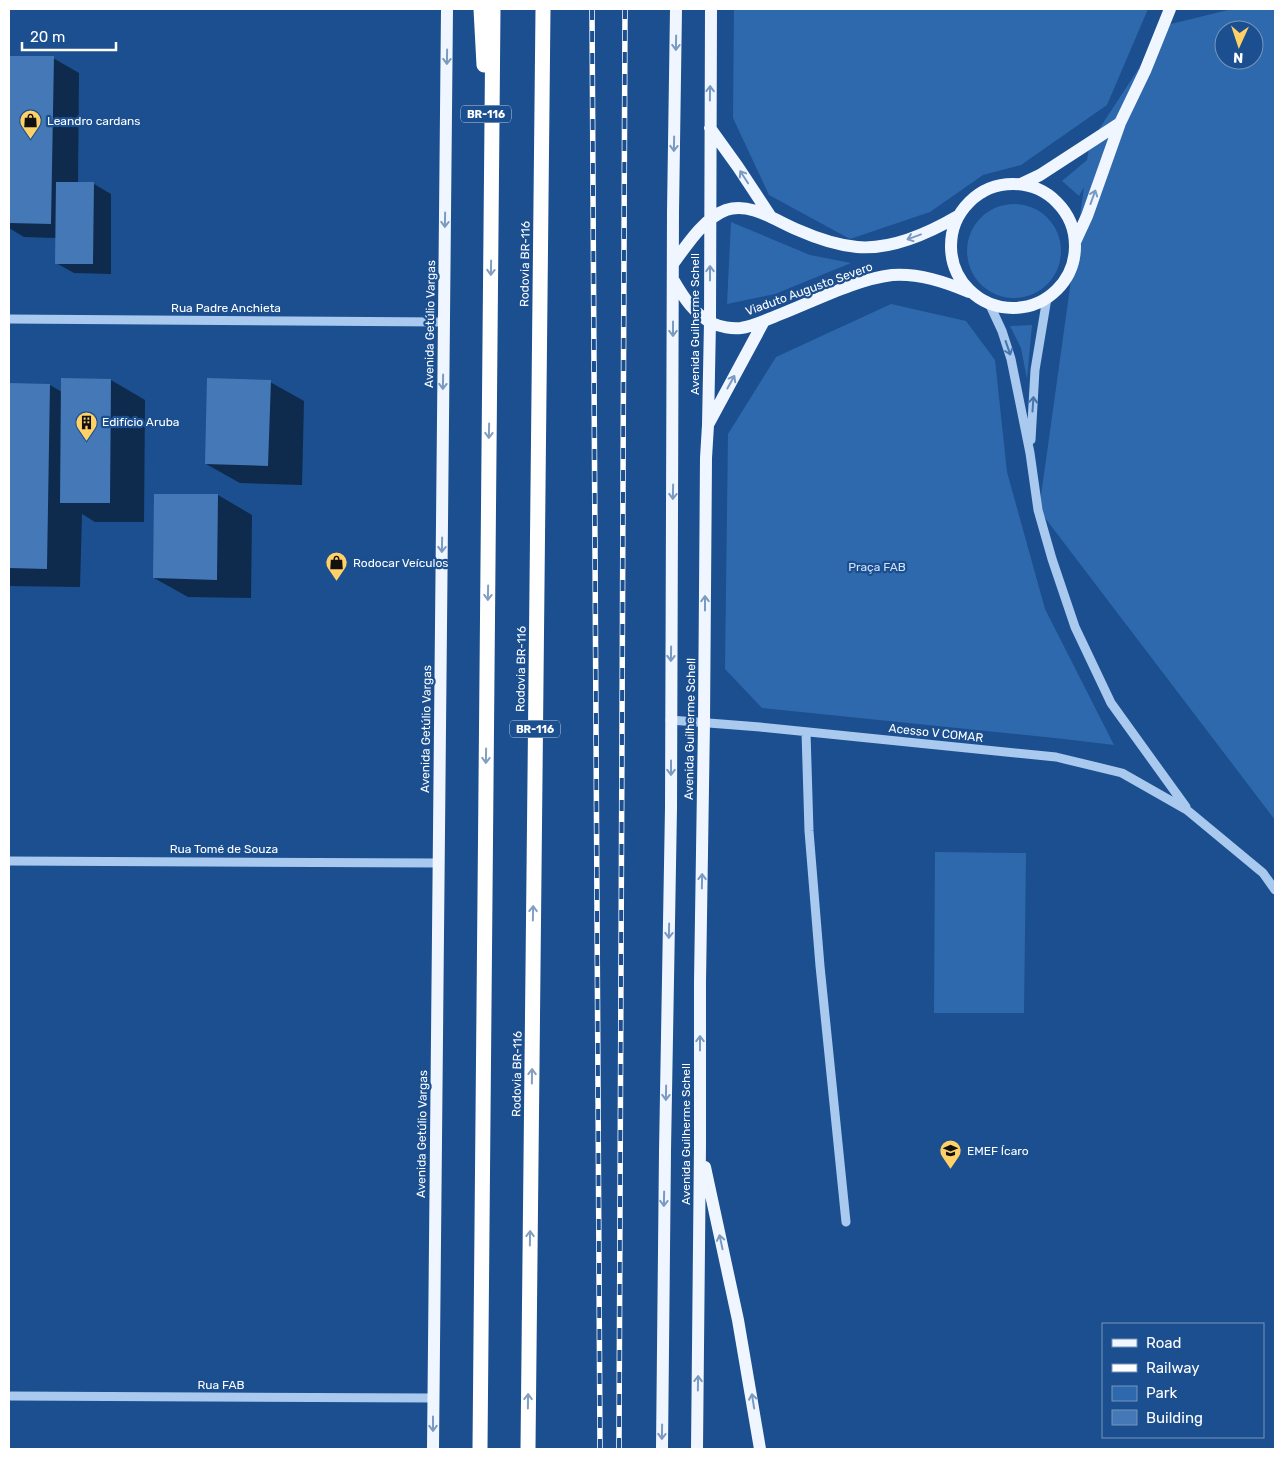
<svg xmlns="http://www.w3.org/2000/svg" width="1284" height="1458" viewBox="0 0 1284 1458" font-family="Rubik,sans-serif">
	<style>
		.green { fill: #2e69ad; fill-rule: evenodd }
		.shadow { fill: #0007 }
		.building { fill: #4478b7 }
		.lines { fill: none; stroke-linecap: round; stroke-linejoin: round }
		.minor { stroke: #a9c9ee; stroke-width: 9 }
		.major { stroke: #f0f6ff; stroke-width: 12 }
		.highway { stroke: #fff; stroke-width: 15 }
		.rail-casing { stroke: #fff; stroke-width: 5.5 }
		.rail { stroke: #1b4f8f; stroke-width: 4; stroke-dasharray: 11; stroke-linecap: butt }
		.oneway { stroke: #7b9ac1 }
		.oneway2 { stroke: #829ec1 }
		.oneway3 { stroke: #4674ac }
		.labels { text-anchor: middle; stroke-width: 4.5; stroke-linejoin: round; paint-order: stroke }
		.shield { fill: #1b4f8f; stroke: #bbcadd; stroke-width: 1 }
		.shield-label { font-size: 11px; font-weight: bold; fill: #fff }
		.poi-label { font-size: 12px; fill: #fff; stroke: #1b4f8f; text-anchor: start }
		.street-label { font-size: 12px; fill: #fff; stroke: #1b4f8f }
		.park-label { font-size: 12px; fill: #cfe3fa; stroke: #1b4f8f }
	</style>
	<rect width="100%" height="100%" fill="#1b4f8f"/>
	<path class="green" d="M734 9H1148L1107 105 1021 165 983 175 930 212 850 239 769 195 733 118Z
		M1232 9H1275V820L1039 510 1084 187 1079 196 1062 181 1087 160 1090 143 1167 25ZM1224 30H1254V60H1224Z
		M967 251a47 47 0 1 1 94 0a47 47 0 1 1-94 0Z
		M731 222 810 255 851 263 775 294 727 304Z
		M891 304 966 321 995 360 1007 472 1045 609 1114 745 1064 739 762 708 725 669 728 434 776 357Z
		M1032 325 1027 379 1021 348 1010 326Z
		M935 852 1026 853 1024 1013H934Z"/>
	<path class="shadow" d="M9 57 53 58 79 73 78 183 94 184 111 194V274L74 273 56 263V238L24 237 9 228Z
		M111 380 145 400 144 522H95L82 514 80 587 9 586V384L50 385 62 392Z
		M270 382 304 401 302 485 240 483 206 464Z
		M218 495 252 515 251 598 188 597 154 578Z"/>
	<path class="building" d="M9 56H54L51 224 9 223Z
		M56 182H94L93 264H55Z
		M61 378 111 379 110 503H60Z
		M207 378 271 380 268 466 205 464Z
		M9 383 50 384 47 569 9 568Z
		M154 494H218L217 580 153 578Z"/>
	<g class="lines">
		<path class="minor" d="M989 303 1002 331 1011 359 1030 453 1038 510 1052 559 1075 627 1111 703 1186 807
			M9 319 444 322
			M1031 440 1035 370 1047 298
			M670 720 760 727 1056 757 1122 773 1187 810 1263 873 1275 890
			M806 732 809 831 820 966 846 1222
			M9 861 439 863
			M9 1396 433 1398"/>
		<path class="major" d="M710 128 738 167 771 217
			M951 246a62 62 0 1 1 124 0a62 62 0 1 1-124 0Z
			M1021 184 1040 175 1120 123
			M1075 242 1087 216 1120 123 1145 71 1170 9
			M673 264C686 246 704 218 726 210 751 202 776 221 798 230 816 238 836 245 857 247 890 250 929 233 958 216
			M674 281C684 298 694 314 712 323 720 327 732 329 741 328 755 326 768 319 781 314 814 301 857 279 892 275 919 273 945 282 969 292
			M709 423 764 321
			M705 1167 738 1320 760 1449
			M433 1449 447 9
			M662 1449 665 1151 671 808 673 212 676 9
			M697 1449 700 1145V982L704 722 706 458 708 425 710 322 711 9"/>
		<path class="highway" d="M481 9 484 65
			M480 1449 493 9
			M528 1449 543 9"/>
		<defs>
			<path id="rail" d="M592 9 600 1449
				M619 1449 625 9"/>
		</defs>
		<use href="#rail" class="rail-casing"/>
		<use href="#rail" class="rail"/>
	</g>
	<defs><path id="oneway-shaft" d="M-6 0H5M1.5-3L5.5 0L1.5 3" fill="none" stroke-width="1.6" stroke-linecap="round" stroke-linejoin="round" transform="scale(1.25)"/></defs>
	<g class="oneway">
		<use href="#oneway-shaft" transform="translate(676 43) rotate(91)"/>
		<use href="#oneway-shaft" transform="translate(447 57) rotate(91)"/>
		<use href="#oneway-shaft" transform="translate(710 93) rotate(-89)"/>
		<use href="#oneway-shaft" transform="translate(674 144) rotate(91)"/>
		<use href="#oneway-shaft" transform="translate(744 177) rotate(-123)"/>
		<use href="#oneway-shaft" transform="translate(1093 197) rotate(-70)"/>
		<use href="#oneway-shaft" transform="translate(445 220) rotate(91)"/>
		<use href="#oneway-shaft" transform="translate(914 237) rotate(160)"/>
		<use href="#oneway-shaft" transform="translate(710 273) rotate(-90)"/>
		<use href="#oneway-shaft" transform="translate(673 329) rotate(90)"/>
		<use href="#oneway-shaft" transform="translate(443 382) rotate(91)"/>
		<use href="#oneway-shaft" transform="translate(731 382) rotate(-61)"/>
		<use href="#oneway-shaft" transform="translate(673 492) rotate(91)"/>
		<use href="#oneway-shaft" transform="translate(442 545) rotate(91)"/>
		<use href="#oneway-shaft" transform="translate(705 603) rotate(-90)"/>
		<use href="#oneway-shaft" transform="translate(671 654) rotate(91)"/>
		<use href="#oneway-shaft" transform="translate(671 768) rotate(90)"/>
		<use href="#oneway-shaft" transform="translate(702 881) rotate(-89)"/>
		<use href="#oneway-shaft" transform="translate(669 931) rotate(91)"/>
		<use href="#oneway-shaft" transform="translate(700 1043) rotate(-90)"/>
		<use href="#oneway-shaft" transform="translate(666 1093) rotate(91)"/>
		<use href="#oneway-shaft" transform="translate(664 1199) rotate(91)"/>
		<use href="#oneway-shaft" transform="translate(721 1242) rotate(-102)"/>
		<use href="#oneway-shaft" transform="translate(698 1383) rotate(-89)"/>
		<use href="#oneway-shaft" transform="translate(753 1401) rotate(-99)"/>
		<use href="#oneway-shaft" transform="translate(433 1424) rotate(90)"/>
		<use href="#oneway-shaft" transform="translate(662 1432) rotate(91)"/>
	</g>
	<g class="oneway2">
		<use href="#oneway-shaft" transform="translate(491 268) rotate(91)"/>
		<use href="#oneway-shaft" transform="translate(489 431) rotate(91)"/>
		<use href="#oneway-shaft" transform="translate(488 593) rotate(91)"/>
		<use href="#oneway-shaft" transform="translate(486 756) rotate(91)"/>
		<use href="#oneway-shaft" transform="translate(533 913) rotate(-89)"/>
		<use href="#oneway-shaft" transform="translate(532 1076) rotate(-89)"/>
		<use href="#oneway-shaft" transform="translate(530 1238) rotate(-89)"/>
		<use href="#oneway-shaft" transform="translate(528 1401) rotate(-89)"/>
	</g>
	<g class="oneway3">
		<use href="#oneway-shaft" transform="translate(1008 348) rotate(71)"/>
		<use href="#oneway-shaft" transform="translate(1033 404) rotate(-86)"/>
	</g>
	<defs>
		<symbol id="shop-pin" viewBox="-11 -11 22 30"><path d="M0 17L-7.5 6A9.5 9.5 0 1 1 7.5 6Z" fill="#ffd166" stroke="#1b4f8f"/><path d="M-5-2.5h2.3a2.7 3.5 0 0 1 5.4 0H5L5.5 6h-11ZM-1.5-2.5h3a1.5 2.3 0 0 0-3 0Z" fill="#111"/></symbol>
		<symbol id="building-pin" viewBox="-11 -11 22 30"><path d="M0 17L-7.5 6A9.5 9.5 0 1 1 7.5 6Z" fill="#ffd166" stroke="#1b4f8f"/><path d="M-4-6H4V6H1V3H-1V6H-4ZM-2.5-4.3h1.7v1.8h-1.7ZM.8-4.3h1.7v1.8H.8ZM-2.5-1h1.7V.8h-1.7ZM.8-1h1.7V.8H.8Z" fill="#111"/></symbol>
		<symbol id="school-pin" viewBox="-11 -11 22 30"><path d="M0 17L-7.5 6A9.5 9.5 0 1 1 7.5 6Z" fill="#ffd166" stroke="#1b4f8f"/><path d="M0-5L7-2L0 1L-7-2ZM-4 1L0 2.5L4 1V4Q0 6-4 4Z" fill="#111"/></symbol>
	</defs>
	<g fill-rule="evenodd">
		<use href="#shop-pin" x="18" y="108" width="25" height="34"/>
		<use href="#building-pin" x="74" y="410" width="25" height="34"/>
		<use href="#shop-pin" x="324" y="550" width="25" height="34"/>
		<use href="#school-pin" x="938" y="1138" width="25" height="34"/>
	</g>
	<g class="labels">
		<g class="shield">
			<rect x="461" y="105.5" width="50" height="17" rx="4"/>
			<rect x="510" y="720.5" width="50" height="17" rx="4"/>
		</g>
		<g class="shield-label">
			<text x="486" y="118">BR-116</text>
			<text x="535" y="733">BR-116</text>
		</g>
		<g class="poi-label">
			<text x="47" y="125">Leandro cardans</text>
			<text x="102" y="426">Edifício Aruba</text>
			<text x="353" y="567">Rodocar Veículos</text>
			<text x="967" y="1155">EMEF Ícaro</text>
		</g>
		<g class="street-label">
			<text transform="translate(525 264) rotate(-89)" y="4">Rodovia BR-116</text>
			<text transform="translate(809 289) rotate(-20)" y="4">Viaduto Augusto Severo</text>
			<text x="226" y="312">Rua Padre Anchieta</text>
			<text transform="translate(430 324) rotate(-89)" y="4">Avenida Getúlio Vargas</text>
			<text transform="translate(695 324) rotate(-90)" y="4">Avenida Guilherme Schell</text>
			<text transform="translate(521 669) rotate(-89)" y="4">Rodovia BR-116</text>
			<text transform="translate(426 729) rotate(-89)" y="4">Avenida Getúlio Vargas</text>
			<text transform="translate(690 729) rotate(-89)" y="4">Avenida Guilherme Schell</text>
			<text transform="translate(936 733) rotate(6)" y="4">Acesso V COMAR</text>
			<text x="224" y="853">Rua Tomé de Souza</text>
			<text transform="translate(517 1074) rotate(-89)" y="4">Rodovia BR-116</text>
			<text transform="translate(422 1134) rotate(-89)" y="4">Avenida Getúlio Vargas</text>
			<text transform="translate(686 1134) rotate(-90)" y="4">Avenida Guilherme Schell</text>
			<text x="221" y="1389">Rua FAB</text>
		</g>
		<g class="park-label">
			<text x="877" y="571">Praça FAB</text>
		</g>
	</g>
	<rect width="1284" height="1458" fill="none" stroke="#ffffff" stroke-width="20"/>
	<rect x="1102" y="1323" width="162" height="115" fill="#1b4f8f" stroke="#7695bc"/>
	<rect x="1112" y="1339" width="25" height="8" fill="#f0f6ff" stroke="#7695bc"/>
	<text x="1146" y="1348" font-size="15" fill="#ffffff">Road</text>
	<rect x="1112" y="1364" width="25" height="8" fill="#ffffff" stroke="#7695bc"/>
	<text x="1146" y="1373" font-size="15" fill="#ffffff">Railway</text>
	<rect x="1112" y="1386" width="25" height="15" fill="#2e69ad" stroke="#7695bc"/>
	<text x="1146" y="1398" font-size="15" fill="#ffffff">Park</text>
	<rect x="1112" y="1410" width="25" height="15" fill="#4478b7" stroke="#7695bc"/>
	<text x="1146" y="1423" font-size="15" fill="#ffffff">Building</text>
	<g transform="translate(1239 45) rotate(183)"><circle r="24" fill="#1b4f8f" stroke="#7695bc"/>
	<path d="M0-4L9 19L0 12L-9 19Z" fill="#ffd166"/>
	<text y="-8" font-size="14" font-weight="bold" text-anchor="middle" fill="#ffffff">N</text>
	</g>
	<path d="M22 42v8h94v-8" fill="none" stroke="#ffffff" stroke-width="2.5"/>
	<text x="30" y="42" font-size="15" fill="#ffffff" stroke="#1b4f8f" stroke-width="4" paint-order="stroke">20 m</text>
</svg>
